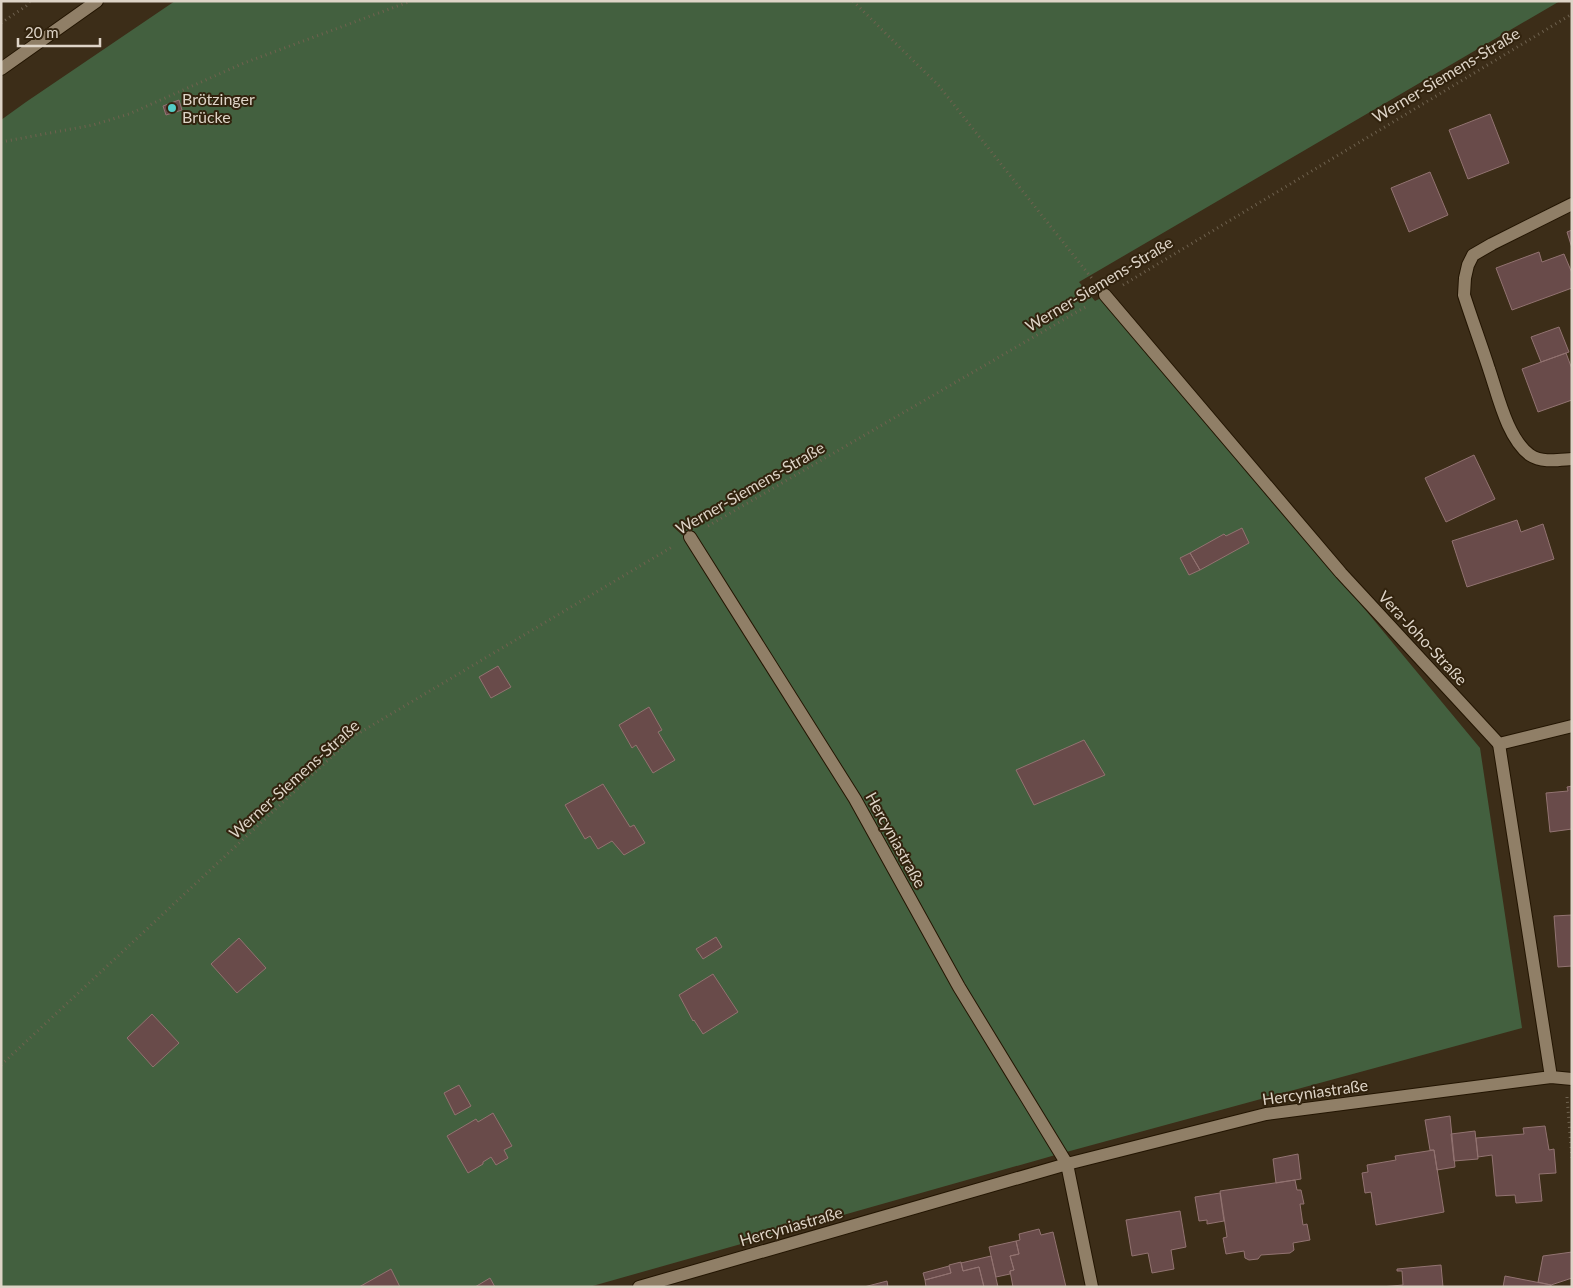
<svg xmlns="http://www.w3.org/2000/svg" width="1573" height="1288" viewBox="0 0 1573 1288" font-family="Lato,sans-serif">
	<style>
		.green { fill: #43603f }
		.building { fill: #694b4a; stroke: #927371 }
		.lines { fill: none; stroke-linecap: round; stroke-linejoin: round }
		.service-casing { stroke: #231502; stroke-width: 14 }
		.minor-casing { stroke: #231502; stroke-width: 14 }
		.tertiary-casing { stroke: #231502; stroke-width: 14 }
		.path { stroke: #6f624f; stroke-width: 3; stroke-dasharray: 1 4; stroke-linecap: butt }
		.service { stroke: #907f67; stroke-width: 12 }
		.minor { stroke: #907f67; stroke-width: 12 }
		.tertiary { stroke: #907f67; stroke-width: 12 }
		.poi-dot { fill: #54cdc7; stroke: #32230e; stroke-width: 2 }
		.labels { text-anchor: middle; stroke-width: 4; stroke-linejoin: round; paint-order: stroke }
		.street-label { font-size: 16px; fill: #ded4c7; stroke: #32230e }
		.poi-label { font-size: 16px; fill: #ded4c7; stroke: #32230e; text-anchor: start }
	</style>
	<rect width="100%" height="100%" fill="#3c2d18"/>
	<path class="green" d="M175 1H1560L1079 282 1095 301 1105 296 1480 748 1522 1028 1059 1154 589 1287H1V120L26 102Z"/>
	<path class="building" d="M179 100 182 110 166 115 163 106Z
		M1490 114 1509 163 1468 179 1449 130Z
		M1430 172 1448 215 1409 232 1391 188Z
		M1572 230V248L1567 232Z
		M1539 252 1542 262 1564 254 1572 273V288L1512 310 1496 268Z
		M1559 327 1569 352 1541 362 1531 337Z
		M1566 353 1572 369V400L1538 412 1522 369Z
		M1474 455 1495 499 1446 522 1425 478Z
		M1517 520 1521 532 1543 524 1554 559 1467 587 1452 541Z
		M1242 528 1249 543 1200 570 1190 553 1224 534 1226 536Z
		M1190 553 1200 570 1189 575 1180 558Z
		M498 666 511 687 491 698 479 677Z
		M649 707 662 730 658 732 675 760 653 773 636 745 632 748 619 725Z
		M1084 740 1105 775 1034 805 1016 770Z
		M603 784 630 827 634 825 645 843 624 855 612 841 598 849 590 836 585 839 565 805Z
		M1572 786V829L1550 832 1546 793 1568 791 1567 787Z
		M1572 915V966L1558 967 1554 916Z
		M716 937 722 947 703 959 696 949Z
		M239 938 266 968 237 993 211 964Z
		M713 974 738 1012 703 1034 694 1020 693 1021 679 995Z
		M152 1014 179 1043 153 1067 127 1038Z
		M459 1085 471 1106 455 1115 444 1093Z
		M493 1113 512 1146 504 1150 508 1158 496 1165 491 1157 483 1162V1164L468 1173 447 1136 476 1119 478 1122Z
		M1450 1116 1455 1167 1437 1170 1434 1150H1430L1425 1120Z
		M1545 1126 1549 1150 1554 1149 1556 1173 1539 1174 1542 1201 1516 1203 1515 1195 1496 1196 1492 1155 1478 1157 1476 1138 1524 1134 1523 1128Z
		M1475 1131 1478 1159 1454 1161 1451 1134Z
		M1434 1150 1444 1212 1376 1225 1371 1192 1365 1193 1362 1173 1368 1172 1367 1165 1396 1160 1395 1156Z
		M1298 1154 1301 1179 1276 1183 1273 1159Z
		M1295 1180 1297 1190H1301L1304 1204H1300L1303 1225 1307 1224 1310 1240 1293 1243 1294 1250 1290 1253 1261 1255 1258 1259 1249 1260 1245 1258 1244 1251 1226 1254 1223 1238 1227 1237 1220 1191Z
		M1220 1193 1224 1221 1207 1224V1220L1199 1221 1195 1197Z
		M1180 1211 1186 1247 1171 1250 1174 1269 1152 1273 1148 1253 1132 1256 1126 1220Z
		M1039 1229 1041 1235 1053 1232 1066 1287H1013L1010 1271 1014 1270 1010 1256 1019 1254 1016 1241 1020 1240 1019 1234Z
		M1016 1241 1019 1254 1010 1256 1014 1270 1010 1271V1274L996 1277 989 1247Z
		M1572 1252V1278L1551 1285 1538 1282 1543 1256Z
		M991 1256 998 1287H984L979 1267 963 1271 961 1263Z
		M961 1262 963 1271 979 1267 984 1287H926L925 1280 951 1273 949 1265Z
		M1441 1265 1443 1287H1381L1403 1285 1402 1271H1397V1269Z
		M949 1266 951 1273 925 1280 923 1273Z
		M391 1269 400 1287H359Z
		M1505 1276 1551 1285V1287H1503Z
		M490 1278 495 1287H475Z
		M887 1281 888 1287H864Z"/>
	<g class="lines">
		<defs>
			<path id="service" d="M1105 295 1341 573 1499 744 1572 726"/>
			<path id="minor" d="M1572 204 1492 244 1473 255 1468 265 1465 278 1464 295C1472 320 1481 344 1489 369 1498 395 1507 438 1530 455 1542 463 1558 460 1572 459
				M690 537 855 799 959 987 1067 1164 1092 1287
				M1499 744 1551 1077
				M639 1287 1067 1164 1266 1114 1551 1077 1572 1079"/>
			<path id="tertiary" d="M1 69 97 1"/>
		</defs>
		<use href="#service" class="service-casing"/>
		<use href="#minor" class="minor-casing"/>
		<use href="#tertiary" class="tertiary-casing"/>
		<path class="path" d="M853 1 939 86 1094 281
			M1 23 26 6 30 1
			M1 142 93 125 129 114 244 63 411 1
			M1123 285 1572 14
			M708 526 1087 306
			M1 1065 354 736 672 547
			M1567 1097 1572 1159"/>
		<use href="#service" class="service"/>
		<use href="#minor" class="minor"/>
		<use href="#tertiary" class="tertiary"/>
	</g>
	<circle class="poi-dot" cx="172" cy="108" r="5"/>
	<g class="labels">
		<g class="street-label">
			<text transform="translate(1446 75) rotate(-31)" y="6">Werner-Siemens-Straße</text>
			<text transform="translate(1099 284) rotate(-31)" y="6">Werner-Siemens-Straße</text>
			<text transform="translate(750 488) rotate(-30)" y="6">Werner-Siemens-Straße</text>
			<text transform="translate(1423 638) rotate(47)" y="6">Vera-Joho-Straße</text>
			<text transform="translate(294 779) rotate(-42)" y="6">Werner-Siemens-Straße</text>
			<text transform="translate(896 840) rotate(61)" y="6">Hercyniastraße</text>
			<text transform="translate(1315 1092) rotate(-8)" y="6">Hercyniastraße</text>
			<text transform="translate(791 1226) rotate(-16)" y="6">Hercyniastraße</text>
		</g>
		<g class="poi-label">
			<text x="182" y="105">Brötzinger<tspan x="182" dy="18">Brücke</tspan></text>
		</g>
	</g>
	<rect width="1573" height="1288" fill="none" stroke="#ded4c7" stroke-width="5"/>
	<path d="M18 38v8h82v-8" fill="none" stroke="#ded4c7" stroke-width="2.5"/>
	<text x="25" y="38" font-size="15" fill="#ded4c7" stroke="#32230e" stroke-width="4" paint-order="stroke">20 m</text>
</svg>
